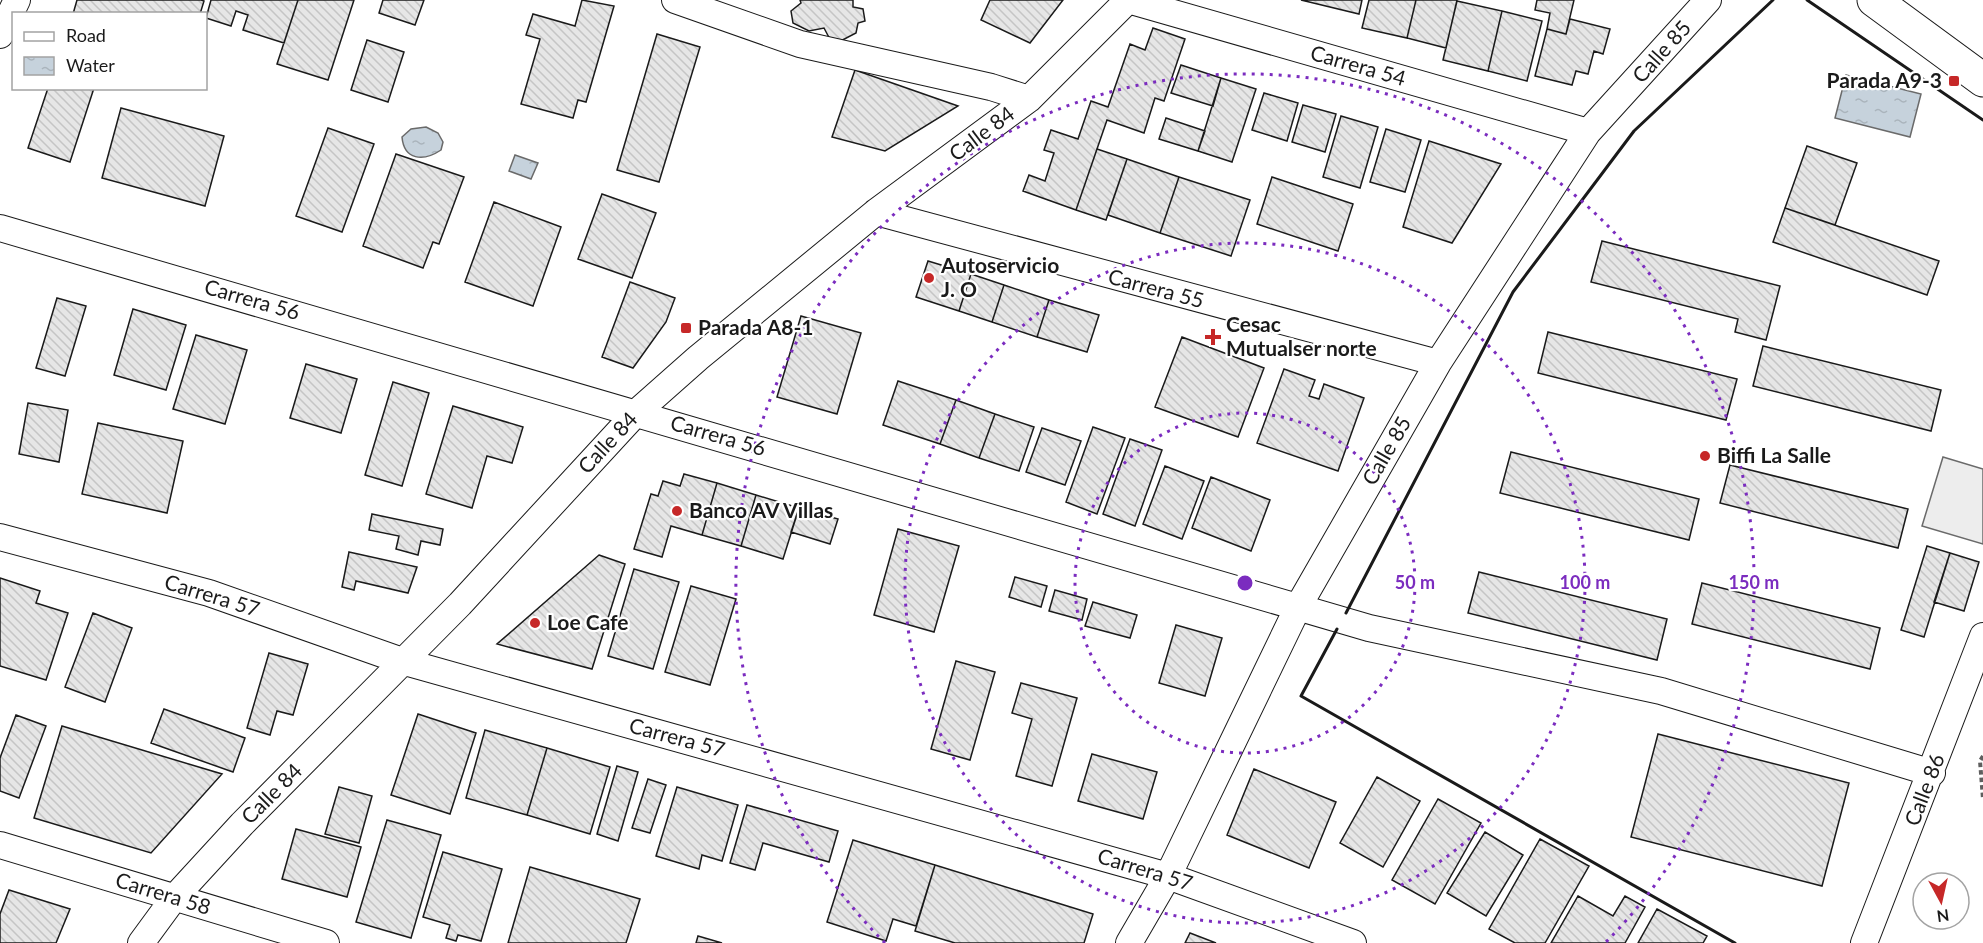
<svg xmlns="http://www.w3.org/2000/svg" width="1983" height="943" viewBox="0 0 1983 943" font-family="Lato,sans-serif">
	<style>
		.parking { fill: #ededed; stroke: #6a6a6a; stroke-width: 1.5 }
		.water { fill: url(#water-ripples); stroke: #6a6a6a; stroke-width: 1.5 }
		.building { fill: url(#building-back-hatch); stroke: #1a1a1a; stroke-width: 1.5 }
		.lines { fill: none; stroke-linecap: round; stroke-linejoin: round }
		.minor-casing { stroke: #1a1a1a; stroke-width: 28 }
		.major-casing { stroke: #1a1a1a; stroke-width: 35 }
		.path { stroke: #5f5f5f; stroke-width: 4; stroke-dasharray: 4.5 3; stroke-linecap: butt }
		.minor { stroke: #fff; stroke-width: 26 }
		.major { stroke: #fff; stroke-width: 33 }
		.wall { stroke: #1a1a1a; stroke-width: 3 }
		.ring { fill: none; stroke: #7b2cbf; stroke-width: 3; stroke-dasharray: 3 6 }
		.poi-dot { fill: #c62828; stroke: #fff; stroke-width: 2 }
		.labels { text-anchor: middle; stroke-width: 4.5; stroke-linejoin: round; paint-order: stroke }
		.street-label { font-size: 21px; fill: #1a1a1a; stroke: #fff }
		.poi-label { font-size: 21px; font-weight: bold; fill: #1a1a1a; stroke: #fff; text-anchor: start }
		.centre { fill: #7b2cbf; stroke: #fff; stroke-width: 3 }
		.ring-label { font-size: 18px; text-anchor: middle; font-weight: bold; fill: #7b2cbf; stroke: #fff; stroke-width: 4.5; stroke-linejoin: round; paint-order: stroke }
	</style>
	<defs>
		<pattern id="water-ripples" width="26" height="14" patternUnits="userSpaceOnUse" patternTransform="scale(1.5)"><rect width="26" height="14" fill="#c6d2dc"/><path d="M2 4q2-2 4 0t4 0M15 11q2-2 4 0t4 0" fill="none" stroke="#aab4bc"/></pattern>
		<pattern id="building-back-hatch" width="6" height="6" patternUnits="userSpaceOnUse" patternTransform="scale(1.5)"><rect width="6" height="6" fill="#e6e6e6"/><path d="M-1 5l2 2M0 0l6 6M5-1l2 2" fill="none" stroke="#c5c5c5"/></pattern>
	</defs>
	<rect width="100%" height="100%" fill="#fff"/>
	<path class="parking" d="M1943 457 1983 469V544L1922 526Z"/>
	<path class="water" d="M1846 75 1921 94 1910 137 1835 118Z
		M426 127 438 133 443 142 441 150C423 162 404 160 402 137L411 129Z
		M515 155 538 163 531 179 509 171Z"/>
	<path class="building" d="M77 0H201L204 1 200 14H73Z
		M211 0H298L284 43 243 30 248 15 236 11 231 26 206 18Z
		M298 0H354L328 80 277 64Z
		M383 0H424L415 25 379 13Z
		M582 0 614 6 586 102 578 100 573 118 521 104 540 39 526 35 533 14 575 26Z
		M800 0H853V7L863 9 865 21 858 23 856 33 833 45 824 28 809 31 793 23 791 11 801 3Z
		M990 0H1063L1030 43 981 20Z
		M1301 0H1362L1359 14Z
		M1369 0H1416L1407 38 1362 28Z
		M1416 0H1457L1446 48 1407 38Z
		M1537 0H1574L1566 34 1547 29 1550 13 1535 10Z
		M1457 1 1502 11 1488 71 1443 60Z
		M1502 11 1542 21 1527 81 1488 71Z
		M1570 19 1610 29 1603 54 1594 51 1588 74 1576 71 1572 85 1535 76 1547 29 1566 34Z
		M1153 28 1185 39 1164 101 1155 98 1144 133 1107 120 1076 210 1023 191 1029 175 1045 181 1054 153 1044 150 1051 130 1078 139 1091 101 1108 107 1130 44 1145 50Z
		M657 34 700 47 659 182 617 170Z
		M367 40 404 52 388 102 351 90Z
		M1181 65 1221 78 1213 106 1171 93Z
		M855 70 958 106 885 151 832 137Z
		M1221 78 1256 89 1232 162 1198 151Z
		M48 88H94L70 162 28 148Z
		M1264 93 1298 103 1287 141 1252 130Z
		M1303 105 1336 114 1325 152 1292 142Z
		M121 108 224 136 205 206 102 178Z
		M1341 116 1378 127 1360 188 1323 177Z
		M1166 118 1205 131 1198 151 1159 139Z
		M328 128 374 144 342 232 296 216Z
		M1386 129 1421 140 1405 192 1370 182Z
		M1429 141 1501 164 1452 243 1403 227Z
		M1807 146 1857 163 1835 225 1785 208Z
		M1097 149 1127 159 1106 220 1076 210Z
		M396 154 464 177 439 244 433 242 423 268 363 246Z
		M1127 159 1179 177 1160 233 1108 215Z
		M1179 177 1250 200 1231 256 1160 233Z
		M1272 177 1353 204 1338 251 1257 224Z
		M602 194 656 213 632 278 578 259Z
		M494 202 561 227 533 306 465 282Z
		M1785 208 1939 261 1927 295 1773 242Z
		M1602 241 1780 286 1766 340 1735 332 1738 319 1591 282Z
		M928 261 971 274 959 311 916 297Z
		M971 274 1004 285 992 322 959 311Z
		M630 282 675 298 666 322 633 368 602 357Z
		M1004 285 1049 300 1037 337 992 322Z
		M57 298 86 306 65 376 36 368Z
		M1049 300 1099 315 1087 352 1037 337Z
		M133 309 186 325 166 390 114 375Z
		M801 316 861 333 837 414 777 397Z
		M1548 332 1737 379 1726 420 1538 373Z
		M196 335 247 350 225 424 173 409Z
		M1182 337 1264 368 1238 437 1155 407Z
		M1763 346 1941 390 1931 431 1753 386Z
		M306 364 357 379 341 433 290 418Z
		M1284 369 1315 380 1309 396 1319 399 1324 384 1364 398 1338 471 1257 443Z
		M898 381 956 400 940 444 883 425Z
		M393 382 429 393 402 486 365 475Z
		M956 400 995 414 979 458 940 444Z
		M28 403 68 410 59 462 19 454Z
		M453 406 523 427 512 463 487 456 472 508 426 494Z
		M995 414 1034 427 1019 471 979 458Z
		M98 423 183 441 167 513 82 494Z
		M1093 427 1125 438 1097 514 1066 502Z
		M1042 428 1081 441 1065 485 1026 472Z
		M1130 439 1162 450 1135 526 1103 514Z
		M1511 452 1699 499 1689 540 1500 493Z
		M1730 465 1908 509 1898 548 1720 503Z
		M1165 466 1204 481 1182 539 1143 524Z
		M684 474 717 483 702 535 671 526 662 557 634 549 651 494 658 496 663 481 680 486Z
		M1211 477 1270 500 1251 551 1192 528Z
		M717 483 756 495 741 546 702 535Z
		M756 495 799 508 783 559 741 546Z
		M799 508 838 519 830 544 791 532Z
		M372 514 443 529 440 545 421 541 418 555 396 549 399 536 369 530Z
		M898 529 959 546 934 632 874 615Z
		M1927 546 1950 553 1924 637 1901 630Z
		M349 552 417 567 408 593 356 581 354 590 342 587Z
		M1950 553 1979 562 1964 611 1934 602Z
		M599 555 625 564 592 669 497 644Z
		M634 569 679 582 653 669 608 656Z
		M1479 572 1667 619 1657 660 1468 613Z
		M1015 577 1047 586 1041 607 1009 597Z
		M0 578 40 591 36 603 68 613 46 680 0 666Z
		M1702 583 1880 628 1870 669 1692 624Z
		M691 586 736 599 710 685 665 672Z
		M1055 590 1087 599 1082 620 1049 611Z
		M1093 602 1137 615 1130 638 1085 626Z
		M93 613 132 628 105 702 65 687Z
		M1176 625 1222 638 1205 696 1159 683Z
		M269 653 308 664 293 715 277 711 270 735 247 728Z
		M956 661 995 672 970 760 931 749Z
		M1021 683 1077 698 1052 786 1016 776 1032 719 1012 713Z
		M164 709 245 738 233 772 151 743Z
		M418 714 476 733 450 814 391 795Z
		M16 715 46 726 19 798 0 791V758Z
		M62 726 222 774 151 853 34 818Z
		M485 730 547 748 527 815 466 798Z
		M1658 734 1849 783 1822 886 1631 837Z
		M547 748 610 767 590 834 527 815Z
		M1092 754 1157 772 1143 819 1078 801Z
		M617 766 638 772 618 841 597 834Z
		M1254 769 1336 802 1309 868 1227 835Z
		M1377 777 1420 801 1383 867 1340 843Z
		M648 779 666 785 650 833 632 828Z
		M339 787 372 796 359 843 325 834Z
		M677 787 738 805 722 861 702 855 699 869 656 856Z
		M1438 799 1481 823 1435 904 1392 880Z
		M747 805 838 831 829 862 763 843 755 870 730 863Z
		M387 820 441 835 411 938 356 922Z
		M296 829 361 847 347 897 282 879Z
		M1485 832 1523 855 1486 916 1447 893Z
		M1540 839 1589 866 1545 943H1515L1489 929Z
		M853 840 935 865 916 926 893 919 886 941 827 922Z
		M443 852 502 869 481 941 458 935 456 941 446 938 450 925 423 917Z
		M935 865 1093 914 1084 943H955L915 931Z
		M530 867 640 899 626 943H508Z
		M9 890 70 909 56 943H0V914Z
		M1578 896 1613 916 1625 896 1645 907 1625 943H1551Z
		M1657 909 1707 936 1703 943H1638Z
		M1190 933 1216 943H1185Z
		M698 936 722 943H696Z"/>
	<g class="lines">
		<defs>
			<path id="minor" d="M675 0 800 44 991 87 1029 99
				M1128 0 1588 132
				M0 35 17 0
				M876 212 1438 363
				M0 228 1369 628 1661 691 1932 773
				M0 537 209 593 405 662 1168 876 1353 943
				M0 845 326 943
				M141 943 174 898 242 824 460 604 637 412 698 358 876 212 1029 99 1128 0
				M1129 943 1168 876 1298 607 1438 363 1588 132 1708 0
				M1864 943 1983 636"/>
			<path id="major" d="M1874 0 1983 80"/>
		</defs>
		<use href="#minor" class="minor-casing"/>
		<use href="#major" class="major-casing"/>
		<path class="path" d="M1983 756 1980 761 1983 799"/>
		<use href="#minor" class="minor"/>
		<use href="#major" class="major"/>
		<path class="wall" d="M1807 0 1983 120
			M1346 613 1513 292 1634 131 1773 0
			M1337 629 1301 696 1735 943"/>
	</g>
	<g class="ring">
		<circle cx="1245" cy="583" r="170"/>
		<circle cx="1245" cy="583" r="340"/>
		<path d="M885 943A509 509 0 1 1 1605 943"/>
	</g>
	<g class="poi-dot">
		<rect x="1948" y="75" width="12" height="12" rx="3"/>
		<circle cx="929" cy="278" r="6"/>
		<rect x="680" y="322" width="12" height="12" rx="3"/>
		<path d="M1210 328h6v6h6v6h-6v6h-6v-6h-6v-6h6z"/>
		<circle cx="1705" cy="456" r="6"/>
		<circle cx="677" cy="511" r="6"/>
		<circle cx="535" cy="623" r="6"/>
	</g>
	<g class="labels">
		<g class="street-label">
			<text transform="translate(1662 52) rotate(-48)" y="7">Calle 85</text>
			<text transform="translate(1358 66) rotate(16)" y="7">Carrera 54</text>
			<text transform="translate(982 134) rotate(-37)" y="7">Calle 84</text>
			<text transform="translate(1156 289) rotate(15)" y="7">Carrera 55</text>
			<text transform="translate(252 300) rotate(16)" y="7">Carrera 56</text>
			<text transform="translate(718 436) rotate(16)" y="7">Carrera 56</text>
			<text transform="translate(608 443) rotate(-47)" y="7">Calle 84</text>
			<text transform="translate(1387 451) rotate(-60)" y="7">Calle 85</text>
			<text transform="translate(212 596) rotate(17)" y="7">Carrera 57</text>
			<text transform="translate(677 738) rotate(15)" y="7">Carrera 57</text>
			<text transform="translate(1925 790) rotate(-69)" y="7">Calle 86</text>
			<text transform="translate(272 794) rotate(-45)" y="7">Calle 84</text>
			<text transform="translate(1145 870) rotate(17)" y="7">Carrera 57</text>
			<text transform="translate(163 894) rotate(17)" y="7">Carrera 58</text>
		</g>
		<g class="poi-label">
			<text x="1942" y="88" text-anchor="end">Parada A9-3</text>
			<text x="941" y="273">Autoservicio<tspan x="941" dy="24">J. O</tspan></text>
			<text x="1226" y="332">Cesac<tspan x="1226" dy="24">Mutualser norte</tspan></text>
			<text x="698" y="335">Parada A8-1</text>
			<text x="1717" y="463">Biffi La Salle</text>
			<text x="689" y="518">Banco AV Villas</text>
			<text x="547" y="630">Loe Cafe</text>
		</g>
	</g>
	<circle cx="1245" cy="583" r="9" class="centre"/>
	<g class="ring-label">
		<text x="1415" y="589">50 m</text>
		<text x="1585" y="589">100 m</text>
		<text x="1754" y="589">150 m</text>
	</g>
	<rect x="12" y="12" width="195" height="78" fill="#ffffff" stroke="#a3a3a3" stroke-width="1.5"/>
	<rect x="24" y="32" width="30" height="9" fill="#ffffff" stroke="#a3a3a3" stroke-width="1.5"/>
	<text x="66" y="42" font-size="18" fill="#1a1a1a">Road</text>
	<rect x="24" y="57" width="30" height="18" fill="url(#water-ripples)" stroke="#a3a3a3" stroke-width="1.5"/>
	<text x="66" y="72" font-size="18" fill="#1a1a1a">Water</text>
	<g transform="translate(1941 901) rotate(172)"><circle r="28" fill="#ffffff" stroke="#a3a3a3" stroke-width="1.5"/>
	<path d="M0-4.5L10 22L0 15L-10 22Z" fill="#c62828"/>
	<text y="-9" font-size="16" font-weight="bold" text-anchor="middle" fill="#1a1a1a">N</text>
	</g>
</svg>
